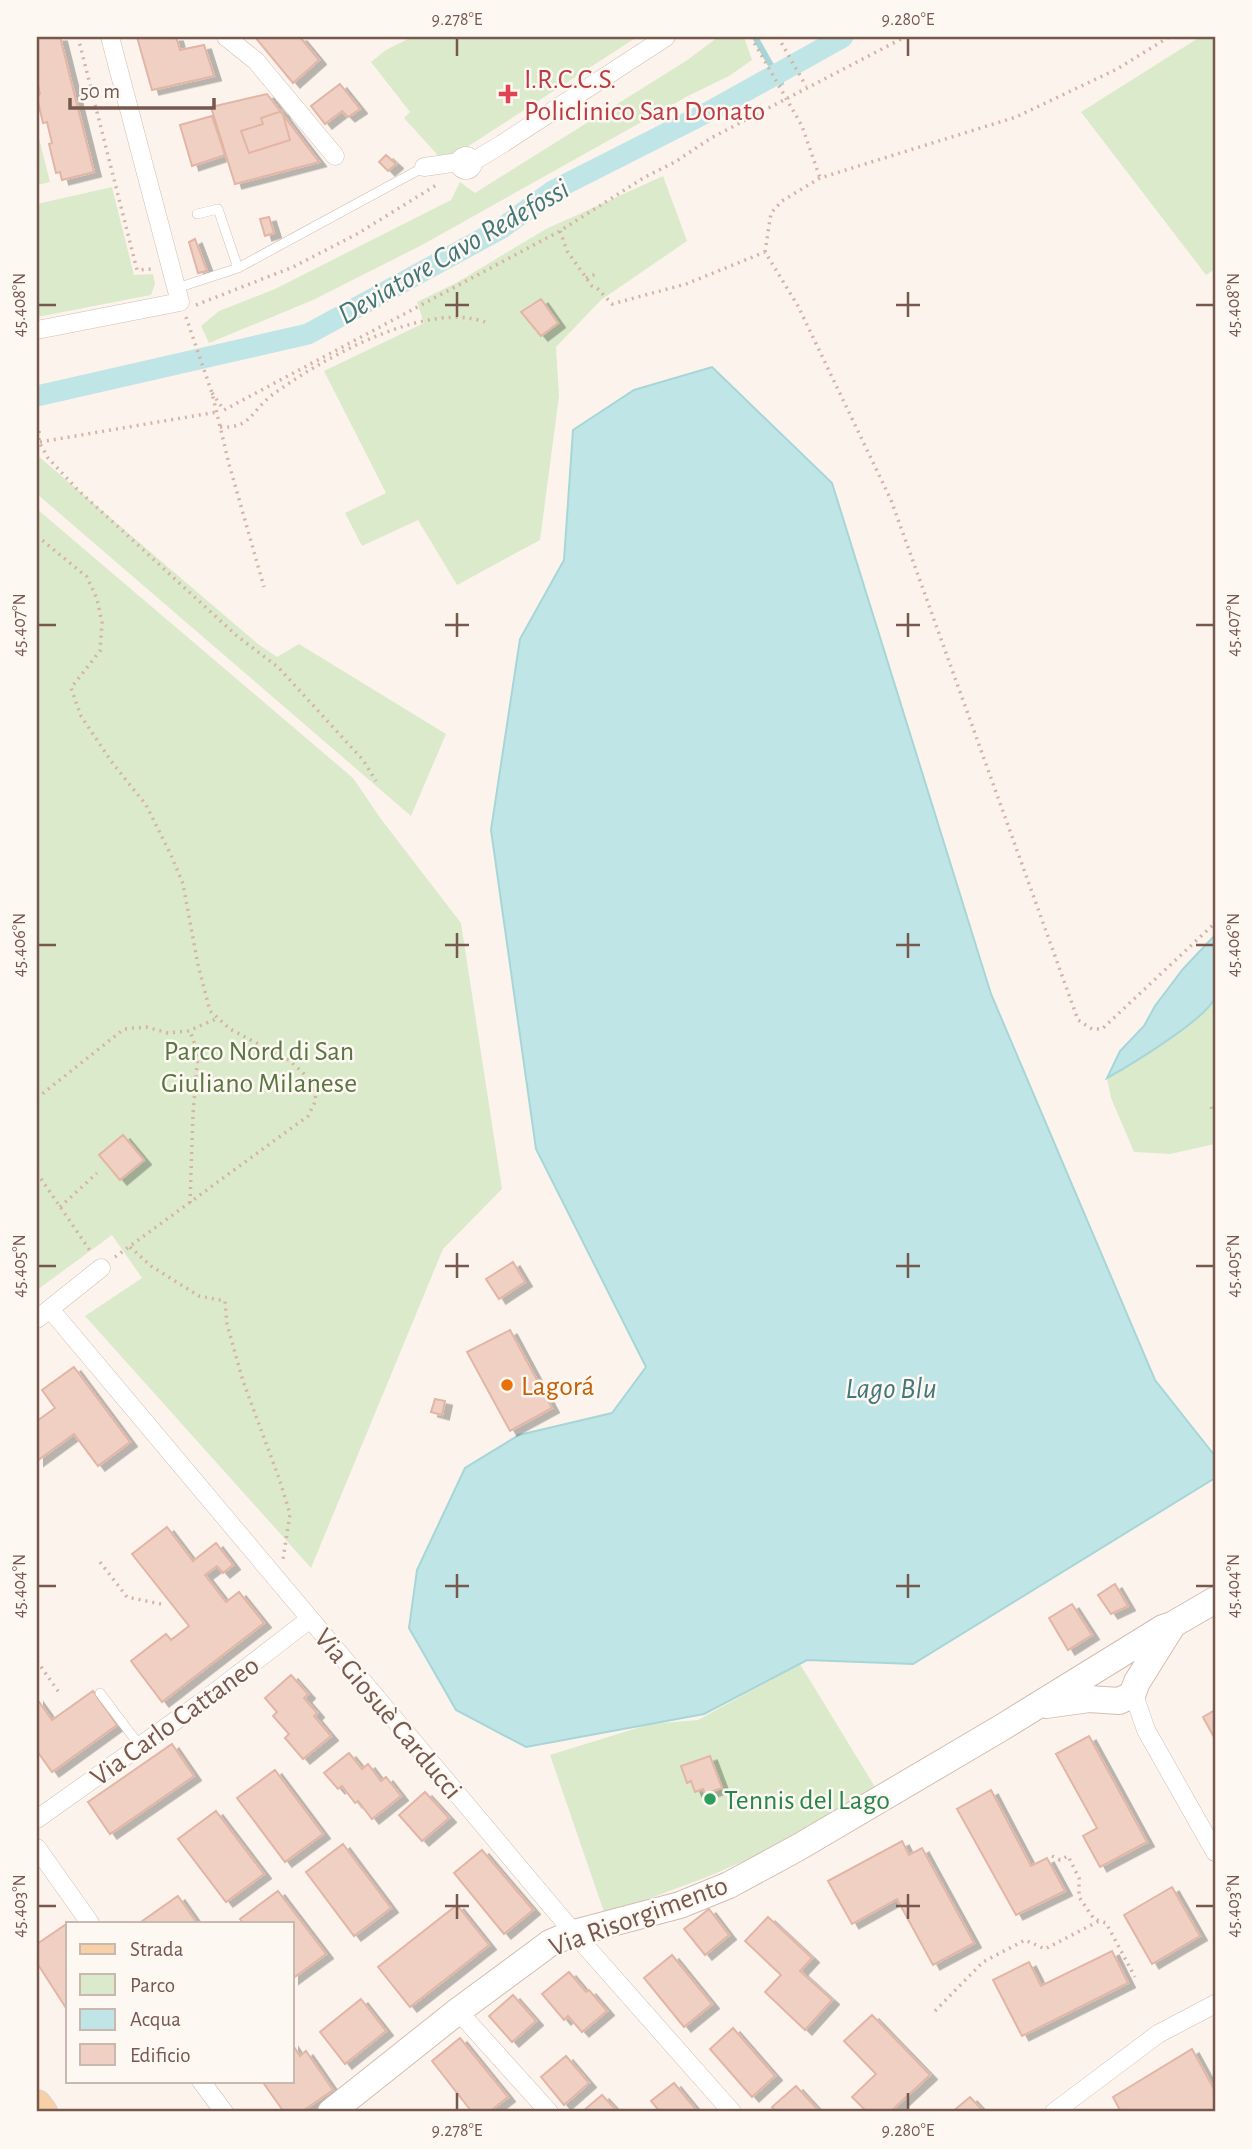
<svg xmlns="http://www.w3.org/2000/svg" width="1252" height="2149" viewBox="0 0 1252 2149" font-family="'Alegreya Sans',sans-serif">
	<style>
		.green { fill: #dbeaca }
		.water { fill: #c0e5e6; stroke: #a6d6d7; stroke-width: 2 }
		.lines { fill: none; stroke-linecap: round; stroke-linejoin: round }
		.stream { stroke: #a6d6d7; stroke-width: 6 }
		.canal { stroke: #c0e5e6; stroke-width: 21 }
		.building { fill: #f1d0c4; stroke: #e3b5a5; stroke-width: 2; filter: url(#shadow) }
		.lane-casing { stroke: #d1bdb3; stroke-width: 10 }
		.street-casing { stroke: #d1bdb3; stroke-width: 19 }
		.secondary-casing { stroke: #d4bcb1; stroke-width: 28 }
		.primary-casing { stroke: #d9d0cd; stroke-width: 30 }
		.path { stroke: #d6b3a6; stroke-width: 3.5; stroke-dasharray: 2 5; stroke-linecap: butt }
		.lane { stroke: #fff; stroke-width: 9 }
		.street { stroke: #fff; stroke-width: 18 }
		.secondary { stroke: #fff; stroke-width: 26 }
		.primary { stroke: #f7d0a7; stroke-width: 28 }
		.ticks { fill: none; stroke: #77584e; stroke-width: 2.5 }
		.health-dot { fill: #e0444e; stroke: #fef8f2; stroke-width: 2.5 }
		.food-dot { fill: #e8710a; stroke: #fef8f2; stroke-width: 2.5 }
		.leisure-dot { fill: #2e9e5b; stroke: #fef8f2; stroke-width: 2.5 }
		.labels { text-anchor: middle; stroke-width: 5; stroke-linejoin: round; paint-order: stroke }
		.health-label { font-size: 28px; fill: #be3a42; stroke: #fef8f2; text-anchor: start }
		.park-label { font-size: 28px; fill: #597643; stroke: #fef8f2 }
		.food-label { font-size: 28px; fill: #c56008; stroke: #fef8f2; text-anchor: start }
		.street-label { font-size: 28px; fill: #77584e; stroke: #fef8f2 }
		.leisure-label { font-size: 28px; fill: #27864d; stroke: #fef8f2; text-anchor: start }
		.water-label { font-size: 30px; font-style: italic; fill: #42787c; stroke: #fef8f2 }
		.neatline { fill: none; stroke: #77584e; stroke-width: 2.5 }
		.ticks-label { font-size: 18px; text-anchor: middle; fill: #77584e }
	</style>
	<defs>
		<filter id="shadow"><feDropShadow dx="7" dy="4.5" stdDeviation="0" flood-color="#0004"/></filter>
	</defs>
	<rect width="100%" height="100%" fill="#fcf4ec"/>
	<path class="green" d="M412 37H637L444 162 404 118 410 112 371 62 386 50Z
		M718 37H744L752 60 729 76 688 96 422 245 313 300 209 343 201 326 219 311 275 289 451 200 460 182 475 193 686 61Z
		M1200 37H1215V269L1206 275 1081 112Z
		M37 130 50 182 37 185Z
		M663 176 687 241 601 300 556 347 559 396 540 540 457 585 418 520 362 546 345 513 386 493 324 371 424 323 417 302 456 283 546 229Z
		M112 187 134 275 153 274 155 284 151 295 37 317V204Z
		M37 455 258 644 277 657 299 644 446 734 411 816 37 494Z
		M37 509 353 778 381 819 461 923 502 1189 443 1249 311 1568 85 1316 142 1278 112 1235 37 1290Z
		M1215 998V1144L1170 1154 1134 1152 1111 1098 1107 1078C1142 1059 1191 1029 1215 998Z
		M800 1664 875 1787 790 1841 707 1877 605 1915 550 1755 650 1724 698 1720Z"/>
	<path class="water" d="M712 367 832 483 991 994 1155 1380 1215 1456V1478L913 1664 807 1660 704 1714 526 1747 456 1710 409 1628 417 1570 465 1468 519 1435 612 1413 646 1367 536 1149 491 830 520 639 564 560 573 430 634 390Z
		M1215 935C1215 954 1218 977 1215 996 1212 1016 1127 1067 1107 1078L1120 1051 1144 1026 1155 1006 1183 969Z"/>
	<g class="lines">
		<path class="stream" d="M755 37 781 83"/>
		<path class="canal" d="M37 396 308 334 502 228 554 190 714 109 843 37"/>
	</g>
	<path class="building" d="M37 37H60L94 172 62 180 60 172 56 173 49 144 52 143 47 122 43 123 37 97 40 94 37 81Z
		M137 37H176L180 50 204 45 214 76 152 90Z
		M255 37H300L319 60 293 83Z
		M340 84 360 109 348 117 342 111 325 124 311 106Z
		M267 94 319 162 235 184 211 107Z
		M282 111 290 140 249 153 241 131 263 124 261 118Z
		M212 116 225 155 192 166 180 125Z
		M386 155 396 164 388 171 379 162Z
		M269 217 274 233 265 236 260 219Z
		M195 239 207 271 198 273 189 242Z
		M541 299 558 323 541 336 521 312Z
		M123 1135 144 1160 120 1180 99 1155Z
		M513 1262 525 1282 499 1299 486 1279Z
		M510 1330 552 1408 510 1431 467 1352Z
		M74 1367 130 1442 98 1466 74 1434 37 1461V1421L55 1408 42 1390Z
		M435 1399 445 1401 442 1415 431 1412Z
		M167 1527 193 1561 216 1543 233 1565 223 1573 217 1566 205 1575 226 1602 239 1592 264 1623 162 1702 131 1661 166 1634 171 1640 189 1626 132 1554Z
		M1115 1584 1128 1606 1111 1614 1098 1595Z
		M1072 1604 1092 1635 1068 1650 1049 1618Z
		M291 1675 308 1694 304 1698 317 1713 314 1716 331 1736 303 1759 285 1738 289 1734 273 1716 277 1712 265 1698Z
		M93 1691 117 1725 52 1772 37 1751V1699L52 1720Z
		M1215 1710V1739L1203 1717Z
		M1089 1736 1147 1842 1100 1867 1083 1836 1097 1828 1056 1754Z
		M172 1744 194 1776 110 1834 88 1802Z
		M349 1753 362 1769 368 1764 381 1781 386 1777 401 1796 372 1819 358 1801 355 1803 342 1786 338 1789 324 1773Z
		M710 1756 722 1788 705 1794 703 1789 695 1792 691 1781 687 1783 681 1766Z
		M275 1770 323 1834 285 1862 237 1798Z
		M991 1790 1031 1866 1047 1858 1065 1891 1016 1915 957 1809Z
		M425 1792 449 1818 422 1841 399 1815Z
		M216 1811 264 1874 226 1902 178 1839Z
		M902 1841 909 1855 922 1848 974 1943 933 1965 897 1899 852 1924 828 1881Z
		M343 1844 391 1908 354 1936 306 1872Z
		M482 1850 533 1910 504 1934 454 1873Z
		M1172 1887 1200 1936 1152 1964 1124 1915Z
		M278 1891 326 1954 292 1979V1923H243L240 1919Z
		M178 1896 197 1923H142L141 1922Z
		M457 1905 489 1945 410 2007 378 1967Z
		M709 1909 729 1935 705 1955 684 1929Z
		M768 1917 812 1958 800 1971 832 2000 805 2030 765 1992 781 1975 745 1941Z
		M68 1923V2011L37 1963V1944Z
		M1112 1951 1128 1983 1022 2036 993 1980 1029 1962 1041 1986Z
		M672 1955 712 2004 684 2027 644 1978Z
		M569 1972 586 1992 589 1990 607 2011 582 2032 568 2016 564 2020 542 1994Z
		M513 1995 536 2021 512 2042 489 2016Z
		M361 1999 386 2031 345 2064 320 2032Z
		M872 2015 930 2075 890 2112H867L852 2097 876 2074 844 2041Z
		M733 2028 775 2076 752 2097 710 2049Z
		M460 2038 508 2097 489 2112H472L432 2061Z
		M292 2044 300 2056 306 2051 333 2090 301 2112H284L262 2081H292Z
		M1192 2049 1215 2091V2112H1121L1113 2097Z
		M566 2056 589 2083 564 2105 541 2077Z
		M674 2083 698 2112H660L651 2101Z
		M796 2086 820 2112H776L772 2107Z
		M602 2095 618 2112H582Z
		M970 2097 984 2112H952Z"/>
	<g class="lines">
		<defs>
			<path id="lane" d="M197 214 218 209 238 268
				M177 288 238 268 424 167
				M100 1693 140 1746"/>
			<path id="street" d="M226 37 256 61 335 156
				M459 163a7 7 0 1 1 14 0a7 7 0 1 1-14 0Z
				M474 161 502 144 666 37
				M424 167 459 162
				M37 330 180 302 110 37
				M50 1309 574 1933 732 2112
				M37 1319 101 1268
				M1133 1692 1146 1730 1215 1852
				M37 1819 206 1699 310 1619
				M37 1848 90 1923
				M458 2011 549 2112
				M201 2081 224 2112
				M1054 2112 1158 2034 1215 2004"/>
			<path id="secondary" d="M1046 1705 1089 1699 1119 1701 1132 1695 1137 1682 1172 1626
				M331 2112 458 2011 550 1943 574 1933 680 1905 729 1885 799 1847 1001 1728 1163 1628 1172 1625 1215 1600"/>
			<path id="primary" d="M37 2104 43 2112"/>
		</defs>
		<use href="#lane" class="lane-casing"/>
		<use href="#street" class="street-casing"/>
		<use href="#secondary" class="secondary-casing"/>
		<use href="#primary" class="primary-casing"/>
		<path class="path" d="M78 37 137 270 152 269
			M751 37 802 126 820 178
			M778 37 806 86
			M560 231 567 251 592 286 597 288 612 304 686 284 765 252 798 306 891 500 1078 1020 1092 1029H1102L1215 923
			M765 252 771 213 782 201 820 178 1016 117 1117 69 1169 37
			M586 278 596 274
			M196 305 293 267 357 234 438 184
			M186 317 212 393 229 464 264 587
			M212 393 224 410 560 231 645 177 675 162 711 138 905 37
			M220 427C251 429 251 411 272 395 320 360 425 300 485 322
			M39 431V442L48 458 78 490 237 636 278 667 363 760 376 781
			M40 442 217 412
			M37 536 87 577 97 599 102 623 100 651 71 688 81 716 111 761 146 805 171 855 183 884 198 965 210 1011 230 1029 289 1060 313 1082 316 1100 308 1116 115 1257
			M37 1098 124 1029 146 1027 168 1033 188 1031 218 1018
			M1211 1107 1215 1114
			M37 1173 91 1252
			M190 1203 193 1114 198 1053 190 1031
			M60 1207 97 1173
			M130 1247 151 1266 199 1296 225 1301 227 1324 243 1381 280 1481 290 1514 283 1559
			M100 1562 127 1597 161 1604
			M37 1661 60 1694
			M1052 1856 1060 1860 1068 1856 1079 1878V1897L1094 1919 1106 1923 1135 1977
			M935 2011 983 1962 1025 1940 1045 1949 1099 1921"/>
		<use href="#lane" class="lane"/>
		<use href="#street" class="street"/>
		<use href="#secondary" class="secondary"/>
		<use href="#primary" class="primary"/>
	</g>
	<path class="ticks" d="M457 38V56M908 38V56M457 292V317M908 292V317M38 305H56M445 305H469M896 305H920M1196 305H1214M457 613V637M908 613V637M38 625H56M445 625H469M896 625H920M1196 625H1214M457 933V958M908 933V958M38 945H56M445 945H469M896 945H920M1196 945H1214M457 1253V1278M908 1253V1278M38 1266H56M445 1266H469M896 1266H920M1196 1266H1214M457 1574V1598M908 1574V1598M38 1586H56M445 1586H469M896 1586H920M1196 1586H1214M457 1894V1919M908 1894V1919M38 1906H56M445 1906H469M896 1906H920M1196 1906H1214M457 2093V2110M908 2093V2110"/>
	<path class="health-dot" d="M504.5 83.5h7v7h7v7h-7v7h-7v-7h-7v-7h7z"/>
	<circle class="food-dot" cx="507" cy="1385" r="7"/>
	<circle class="leisure-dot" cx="710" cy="1799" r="7"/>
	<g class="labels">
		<g class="health-label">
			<text x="524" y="88">I.R.C.C.S.<tspan x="524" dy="32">Policlinico San Donato</tspan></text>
		</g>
		<g class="park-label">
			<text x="259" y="1060">Parco Nord di San<tspan x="259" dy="32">Giuliano Milanese</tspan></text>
		</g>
		<g class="food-label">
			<text x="521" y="1395">Lagorá</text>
		</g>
		<g class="street-label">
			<text transform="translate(389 1713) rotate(50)" y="10">Via Giosuè Carducci</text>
			<text transform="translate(174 1720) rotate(-36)" y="10">Via Carlo Cattaneo</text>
			<text transform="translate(638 1915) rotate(-20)" y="10">Via Risorgimento</text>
		</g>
		<g class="leisure-label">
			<text x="724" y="1809">Tennis del Lago</text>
		</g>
		<g class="water-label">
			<text transform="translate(453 251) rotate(-30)" y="10">Deviatore Cavo Redefossi</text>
			<text x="891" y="1398">Lago Blu</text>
		</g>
	</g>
	<rect width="1252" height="2149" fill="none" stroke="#fef8f2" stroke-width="77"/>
	<rect x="66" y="1922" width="228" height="161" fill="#fef8f2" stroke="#c8b8b0" stroke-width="2"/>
	<rect x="80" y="1944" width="35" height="10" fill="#f7d0a7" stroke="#c8b8b0" stroke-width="2"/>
	<text x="130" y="1956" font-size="21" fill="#77584e">Strada</text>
	<rect x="80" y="1974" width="35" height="21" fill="#dbeaca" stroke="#c8b8b0" stroke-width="2"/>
	<text x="130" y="1992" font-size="21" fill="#77584e">Parco</text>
	<rect x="80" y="2009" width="35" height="21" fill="#c0e5e6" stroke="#c8b8b0" stroke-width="2"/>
	<text x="130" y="2026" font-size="21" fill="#77584e">Acqua</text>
	<rect x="80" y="2044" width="35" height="21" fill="#f1d0c4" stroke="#c8b8b0" stroke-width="2"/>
	<text x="130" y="2062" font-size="21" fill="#77584e">Edificio</text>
	<path d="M70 98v10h144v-10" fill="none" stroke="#77584e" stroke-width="3.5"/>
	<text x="80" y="98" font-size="21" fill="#77584e" stroke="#fef8f2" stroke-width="5" paint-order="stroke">50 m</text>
	<rect x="38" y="38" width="1176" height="2072" class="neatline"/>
	<g class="ticks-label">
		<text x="457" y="25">9.278°E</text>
		<text x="908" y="25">9.280°E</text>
		<text transform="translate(19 305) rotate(-90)" y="6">45.408°N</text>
		<text transform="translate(1233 305) rotate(-90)" y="6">45.408°N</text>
		<text transform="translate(19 625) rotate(-90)" y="6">45.407°N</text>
		<text transform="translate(1233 625) rotate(-90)" y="6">45.407°N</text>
		<text transform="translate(19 945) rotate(-90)" y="6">45.406°N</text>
		<text transform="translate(1233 945) rotate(-90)" y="6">45.406°N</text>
		<text transform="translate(19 1266) rotate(-90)" y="6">45.405°N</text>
		<text transform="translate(1233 1266) rotate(-90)" y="6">45.405°N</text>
		<text transform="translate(19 1586) rotate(-90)" y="6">45.404°N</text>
		<text transform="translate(1233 1586) rotate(-90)" y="6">45.404°N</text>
		<text transform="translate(19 1906) rotate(-90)" y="6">45.403°N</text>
		<text transform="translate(1233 1906) rotate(-90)" y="6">45.403°N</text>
		<text x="457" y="2136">9.278°E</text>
		<text x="908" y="2136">9.280°E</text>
	</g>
</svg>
